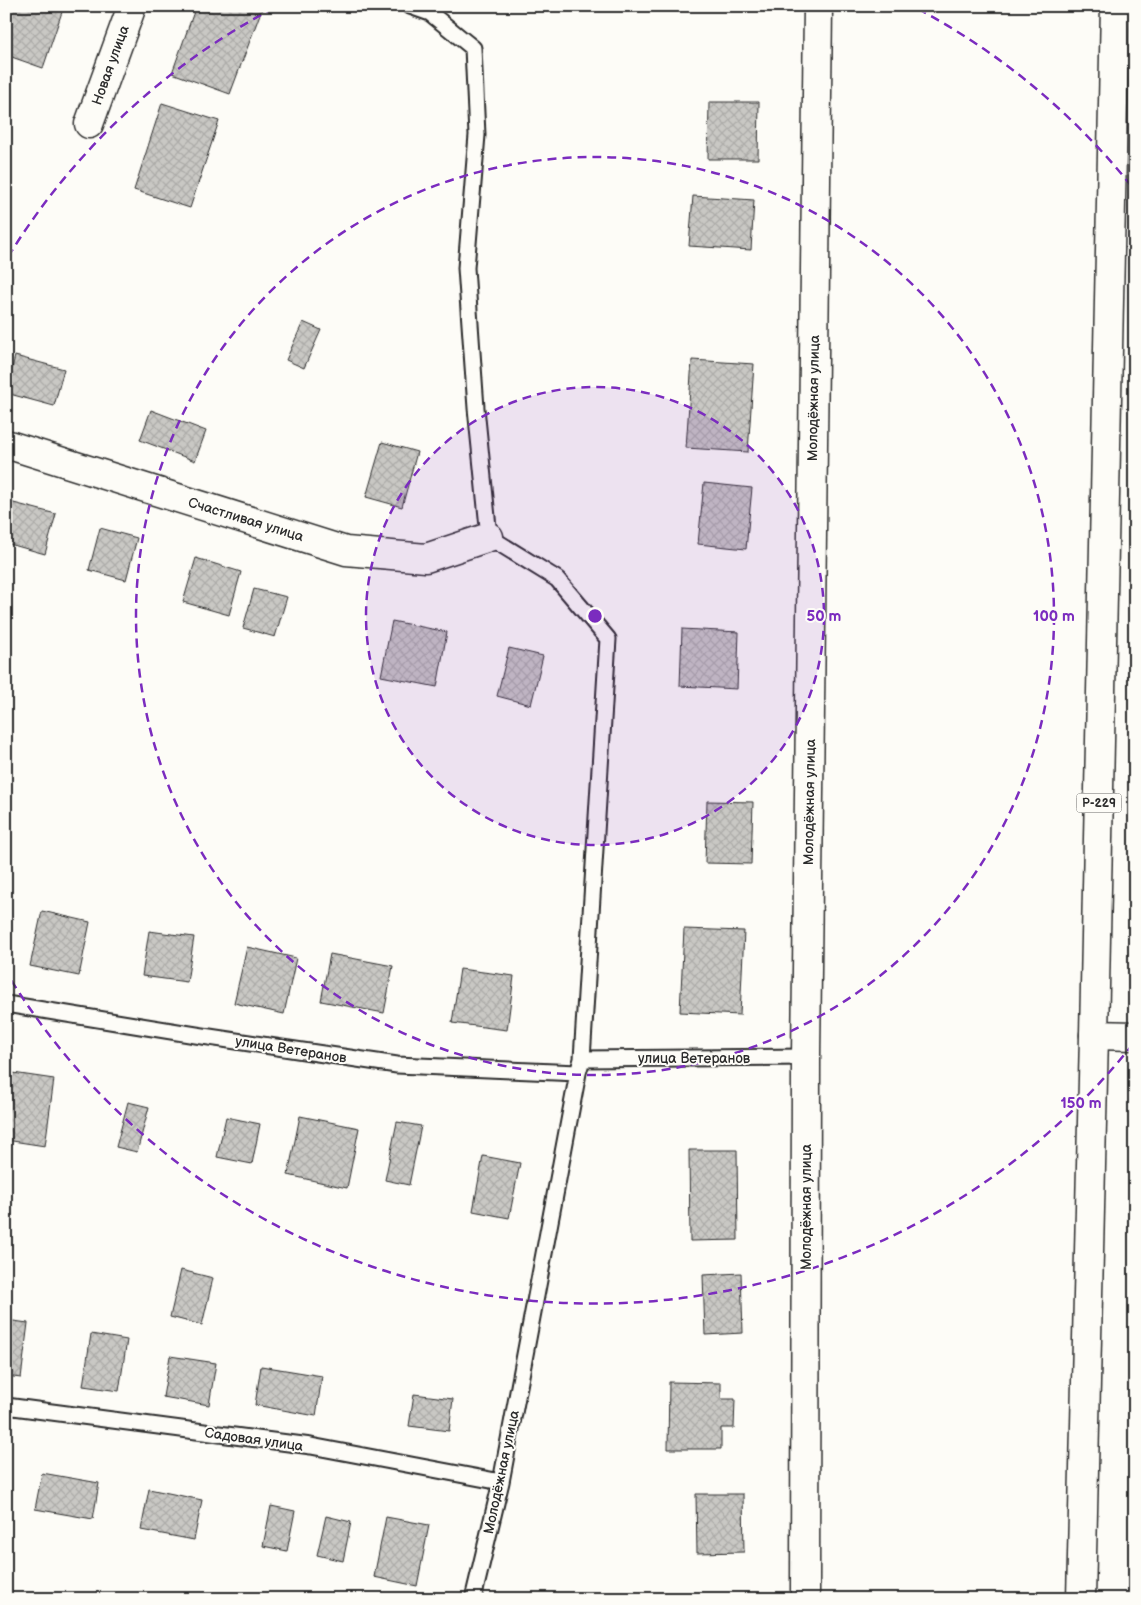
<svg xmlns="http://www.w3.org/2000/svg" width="1141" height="1605" viewBox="0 0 1141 1605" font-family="'Balsamiq Sans',sans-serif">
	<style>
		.building { fill: url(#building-cross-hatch); stroke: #2b2b2b }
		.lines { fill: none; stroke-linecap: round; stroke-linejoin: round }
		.lane-casing { stroke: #2b2b2b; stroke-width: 19 }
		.street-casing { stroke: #2b2b2b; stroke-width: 31 }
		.primary-casing { stroke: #2b2b2b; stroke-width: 31 }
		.lane { stroke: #fdfcf7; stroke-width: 15 }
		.street { stroke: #fdfcf7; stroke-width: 28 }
		.primary { stroke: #fdfcf7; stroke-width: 28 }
		.ring { fill: none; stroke: #7b2cbf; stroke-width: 2.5; stroke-dasharray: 9 6 }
		.labels { text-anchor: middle; stroke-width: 4; stroke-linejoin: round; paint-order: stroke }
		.shield { fill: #fdfcf7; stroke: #6a6a68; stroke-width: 1 }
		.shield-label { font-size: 12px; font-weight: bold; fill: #2b2b2b }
		.street-label { font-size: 14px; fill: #2b2b2b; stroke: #fdfcf7 }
		.centre { fill: #7b2cbf; stroke: #fdfcf7; stroke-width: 2.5 }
		.ring-label { font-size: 15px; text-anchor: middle; font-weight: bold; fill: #7b2cbf; stroke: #fdfcf7; stroke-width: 4; stroke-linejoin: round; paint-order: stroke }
	</style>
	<defs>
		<pattern id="building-cross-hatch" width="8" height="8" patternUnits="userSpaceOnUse" patternTransform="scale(1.25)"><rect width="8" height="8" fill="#c9c8c4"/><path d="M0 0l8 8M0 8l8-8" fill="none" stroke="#adaca9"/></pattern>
	</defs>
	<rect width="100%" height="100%" fill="#fdfcf7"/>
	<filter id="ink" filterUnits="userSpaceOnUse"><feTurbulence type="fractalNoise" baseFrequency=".02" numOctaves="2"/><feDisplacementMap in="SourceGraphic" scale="10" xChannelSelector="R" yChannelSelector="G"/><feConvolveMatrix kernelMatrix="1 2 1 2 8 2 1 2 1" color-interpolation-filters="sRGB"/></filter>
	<g filter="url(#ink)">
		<path class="building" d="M6 6H64L43 68 6 55Z
			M196 6H263L230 94 172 73Z
			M709 102H759L758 159H708Z
			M162 103 219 121 190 208 134 190Z
			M693 196 754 200 751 250 689 246Z
			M303 322 321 330 304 368 286 360Z
			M15 356 64 369 54 406 6 393Z
			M692 360 754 364 748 452 686 448Z
			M151 410 206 431 195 461 140 440Z
			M382 442 417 452 402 507 366 497Z
			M704 483 752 488 746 549 698 544Z
			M6 501 56 514 45 554 6 543Z
			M100 528 137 538 126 580 89 570Z
			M196 558 241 572 229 615 183 602Z
			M254 589 287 597 275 637 243 628Z
			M392 621 447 632 437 687 381 676Z
			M682 629 739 632 737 689 680 686Z
			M509 648 543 656 531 705 497 696Z
			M707 801 753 802 751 864 705 863Z
			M42 911 90 922 79 976 30 966Z
			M684 929 744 931 740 1015 680 1012Z
			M149 931 194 937 187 982 142 976Z
			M247 947 296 958 284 1014 234 1003Z
			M330 954 393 966 384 1013 321 1001Z
			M460 969 514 976 507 1030 452 1023Z
			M6 1072 54 1079 45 1146 6 1140Z
			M128 1102 149 1107 137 1152 116 1147Z
			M300 1116 359 1128 347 1188 288 1175Z
			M226 1117 260 1124 252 1164 217 1157Z
			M397 1122 421 1126 409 1185 385 1180Z
			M689 1150H737L738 1240 690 1241Z
			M483 1156 520 1163 509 1218 473 1211Z
			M181 1270 213 1278 202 1325 170 1317Z
			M741 1273 743 1333 705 1335 703 1275Z
			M6 1320 28 1323 21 1378 6 1376Z
			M91 1334 127 1340 119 1391 83 1386Z
			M170 1356 216 1363 209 1405 163 1397Z
			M261 1366 322 1376 316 1416 255 1405Z
			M669 1382 721 1383V1399H735L734 1428H721V1449H668Z
			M414 1394 453 1399 449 1431 409 1426Z
			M42 1473 99 1483 93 1519 35 1509Z
			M149 1489 202 1500 194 1540 141 1530Z
			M696 1494H743L744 1552 697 1553Z
			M271 1506 295 1511 287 1551 263 1546Z
			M326 1516 351 1522 343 1561 317 1555Z
			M386 1517 429 1525 417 1586 374 1577Z"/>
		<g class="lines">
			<defs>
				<path id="lane" d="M410 6 430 13 473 48 477 135 466 268 476 408 489 537 557 579 608 639 582 1059 578 1073 501 1482 473 1599
					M6 1004 196 1035 397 1065 578 1073
					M582 1059 806 1057
					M6 1406 311 1446 501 1482"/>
				<path id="street" d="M89 124 132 6
					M6 444 346 551 426 558 489 537
					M1094 1035 1135 1036
					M805 1599 806 1057 818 6"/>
				<path id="primary" d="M1081 1599 1094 1035 1115 6"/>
			</defs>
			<use href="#lane" class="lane-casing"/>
			<use href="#street" class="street-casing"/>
			<use href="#primary" class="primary-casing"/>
			<use href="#lane" class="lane"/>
			<use href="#street" class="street"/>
			<use href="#primary" class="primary"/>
		</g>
	</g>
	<circle cx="595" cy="616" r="229" fill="#7b2cbf" fill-opacity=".12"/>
	<g class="ring">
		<circle cx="595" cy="616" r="229"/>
		<circle cx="595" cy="616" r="459"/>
		<path d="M1133 1044A688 688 0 0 1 8 975M8 257A688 688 0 0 1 272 9M918 9A688 688 0 0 1 1133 188"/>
	</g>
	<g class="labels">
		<rect class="shield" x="1076.5" y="793.5" width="45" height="19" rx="4"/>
		<g class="shield-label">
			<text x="1099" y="807">Р-229</text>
		</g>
		<g class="street-label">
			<text transform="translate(110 65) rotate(-70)" y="5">Новая улица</text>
			<text transform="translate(813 398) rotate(-89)" y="5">Молодёжная улица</text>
			<text transform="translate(246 519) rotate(17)" y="5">Счастливая улица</text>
			<text transform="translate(809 802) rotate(-89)" y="5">Молодёжная улица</text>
			<text transform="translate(291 1049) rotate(9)" y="5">улица Ветеранов</text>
			<text x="694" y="1063">улица Ветеранов</text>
			<text transform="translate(806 1207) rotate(-90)" y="5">Молодёжная улица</text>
			<text transform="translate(254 1439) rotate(8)" y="5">Садовая улица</text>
			<text transform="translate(501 1472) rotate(-78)" y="5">Молодёжная улица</text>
		</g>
	</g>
	<circle cx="595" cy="616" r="8" class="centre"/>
	<g class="ring-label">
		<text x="824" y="621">50 m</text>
		<text x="1054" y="621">100 m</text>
		<text x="1081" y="1108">150 m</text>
	</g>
	<rect width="1141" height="1605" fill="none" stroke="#fdfcf7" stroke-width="25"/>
	<rect x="12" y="12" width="1116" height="1580" fill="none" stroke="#2b2b2b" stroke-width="2" filter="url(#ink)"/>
</svg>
